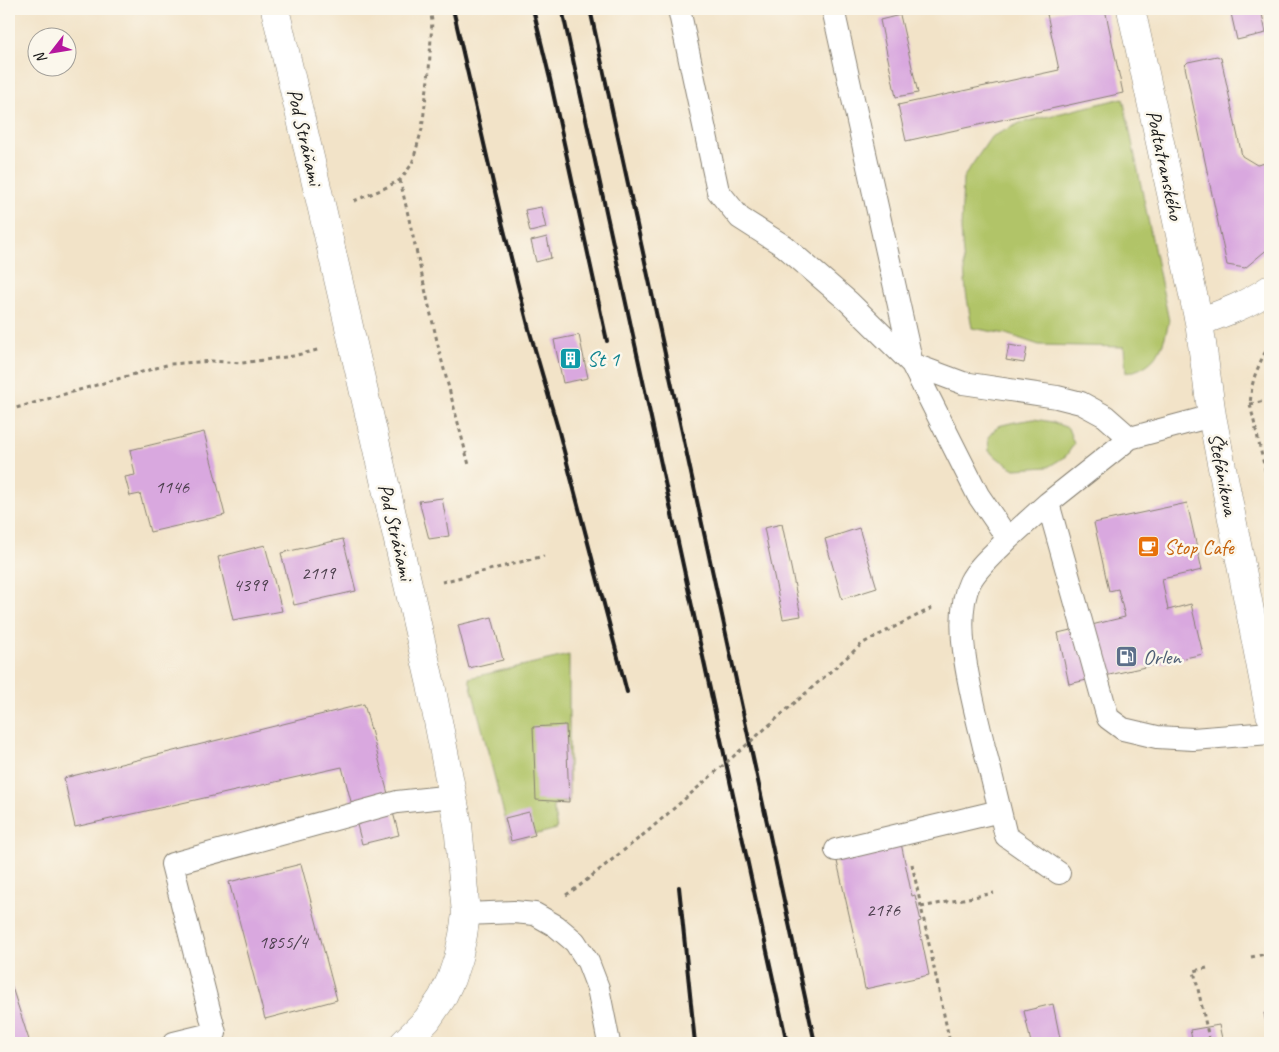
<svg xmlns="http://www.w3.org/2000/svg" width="1279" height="1052" viewBox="0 0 1279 1052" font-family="Caveat,sans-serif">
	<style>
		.green { fill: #b1c467; stroke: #667042 }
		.building { fill: #d9a8df }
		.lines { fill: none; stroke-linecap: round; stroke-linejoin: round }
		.lane-casing { stroke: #878072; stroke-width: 24 }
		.street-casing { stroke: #878072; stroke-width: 29 }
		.secondary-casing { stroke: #878072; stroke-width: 29 }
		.path { stroke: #878072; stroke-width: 3; stroke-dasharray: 4 4; stroke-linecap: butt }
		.lane { stroke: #fff; stroke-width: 22 }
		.street { stroke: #fff; stroke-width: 28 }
		.secondary { stroke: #fff; stroke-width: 28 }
		.rail { stroke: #1c1c1c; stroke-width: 4 }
		.path-bridge { stroke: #878072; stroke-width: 3; stroke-dasharray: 4 4; stroke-linecap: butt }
		.labels { text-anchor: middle; stroke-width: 5; stroke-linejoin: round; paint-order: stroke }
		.number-label { font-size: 19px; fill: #4b3f4d }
		.street-label { font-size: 21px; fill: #1c1c1c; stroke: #fbf7ec }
		.culture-label { font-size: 21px; fill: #0d838f; stroke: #fbf7ec; text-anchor: start }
		.food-label { font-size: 21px; fill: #c56008; stroke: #fbf7ec; text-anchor: start }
		.service-label { font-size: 21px; fill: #4e5e75; stroke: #fbf7ec; text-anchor: start }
	</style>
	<rect width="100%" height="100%" fill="#fbf7ec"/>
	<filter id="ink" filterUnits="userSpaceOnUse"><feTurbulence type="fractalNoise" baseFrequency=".02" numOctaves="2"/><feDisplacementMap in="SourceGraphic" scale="10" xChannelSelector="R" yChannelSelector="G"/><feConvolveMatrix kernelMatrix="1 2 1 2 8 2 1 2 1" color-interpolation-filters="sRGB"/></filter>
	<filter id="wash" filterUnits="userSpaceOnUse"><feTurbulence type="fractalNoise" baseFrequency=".0096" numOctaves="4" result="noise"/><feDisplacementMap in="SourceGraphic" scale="20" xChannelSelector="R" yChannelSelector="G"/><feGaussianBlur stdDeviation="1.12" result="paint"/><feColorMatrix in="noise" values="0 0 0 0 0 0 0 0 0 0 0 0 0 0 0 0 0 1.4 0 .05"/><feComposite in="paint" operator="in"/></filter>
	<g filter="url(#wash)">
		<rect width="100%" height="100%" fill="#f2e3c8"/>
		<path class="green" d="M1123 98 1169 321C1163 349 1156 367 1126 373L1124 347 1039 345 1006 334 972 328 966 292 961 230 963 178 991 137 1020 123Z
			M1034 419 1052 422 1068 428 1074 444 1066 456 1048 467 1015 469 1000 460 989 451 988 437 998 426 1015 422Z
			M569 655V802L553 805 557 829 511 841 469 678Z"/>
		<g id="blocks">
			<path class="building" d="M1071 9H1105L1123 93 906 141 898 105 1059 70 1047 14Z
				M1230 9H1261L1266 33 1237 40Z
				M900 15 918 93 896 97 880 20Z
				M1217 56 1221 58 1242 156 1257 165 1270 162V247L1245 268 1227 265 1185 67V65L1188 62Z
				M541 207 546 228 530 232 525 210Z
				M547 237 551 258 536 262 531 241Z
				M579 335 588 378 563 383 554 340Z
				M1009 345 1027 348 1024 363 1006 360Z
				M204 432 225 515 150 532 140 494 130 496 125 477 135 475 130 450Z
				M442 498 449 536 429 539 419 501Z
				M1187 503 1202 570 1162 579 1168 610 1191 604 1203 654 1069 684 1058 633 1125 617 1118 589 1109 591 1094 523Z
				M782 524 801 616 783 619 764 528Z
				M859 528 877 588 842 599 825 539Z
				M343 539 356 591 294 605 281 553Z
				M265 545 282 611 233 620 218 557Z
				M492 617 503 660 469 668 458 625Z
				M364 704 399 835 362 844 342 767 75 827 64 778Z
				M566 725 569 802 536 800 533 727Z
				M529 812 535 835 511 841 505 818Z
				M901 843 912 896 915 895 921 921 918 922 929 975 865 989 859 958 836 857Z
				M301 864 337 1000 265 1019 229 882Z
				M9 978 30 1043H9Z
				M1053 1004 1061 1043H1031L1024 1011Z
				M1270 1012V1039H1269L1264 1013Z
				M1219 1025 1223 1043H1193L1190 1030Z"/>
		</g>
	</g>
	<g filter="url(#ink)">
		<use href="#blocks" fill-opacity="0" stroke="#878072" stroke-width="1"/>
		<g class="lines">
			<defs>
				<path id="lane" d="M679 9 718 191 740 218 784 246 849 302 912 364 963 383 1057 397 1081 403 1105 416 1130 438
					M833 9 912 364 978 495 1008 539 1048 503 1130 438 1212 416
					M1048 503 1108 718 1123 729 1157 737 1193 739 1270 733
					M1008 539C996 552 978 566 970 582 950 623 974 704 984 747 992 777 999 807 1006 836L1059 873
					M836 850 1000 811
					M466 914 514 912 535 914 556 926 575 942 588 962 598 988 609 1043
					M174 1043 215 1033 172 864 397 802 453 796"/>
				<path id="street" d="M1131 9 1199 322 1212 416 1270 714
					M1199 322C1224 313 1249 304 1270 289"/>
				<path id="secondary" d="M275 9 323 213 431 685 458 824 466 914 463 935 458 958 451 979 442 998 427 1020 404 1043"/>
			</defs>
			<use href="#lane" class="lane-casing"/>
			<use href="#street" class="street-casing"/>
			<use href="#secondary" class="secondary-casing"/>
			<path class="path" d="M400 180 440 354 469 465
				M354 201 381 190 400 180 412 164 422 129 429 71 432 21 430 9
				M1270 345 1263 356 1255 375 1252 386 1250 404 1270 491
				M1250 404 1270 400
				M9 410 170 364 212 361 242 363 293 356 321 349
				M442 582 544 556
				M798 700 863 643 932 608
				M912 864 950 1043
				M566 895 578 887 648 831
				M921 907 994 893
				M1269 954 1270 961
				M1251 957 1270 953
				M1207 968 1194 971 1210 1043"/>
			<use href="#lane" class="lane"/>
			<use href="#street" class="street"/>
			<use href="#secondary" class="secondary"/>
			<path class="rail" d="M453 9 502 222 529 329 559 432 627 692
				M533 9 550 79 607 341
				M562 9 787 1043
				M590 9 815 1043
				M679 887 695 1043"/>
			<path class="path-bridge" d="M648 831 798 700"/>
		</g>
	</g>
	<defs>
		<symbol id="building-square" viewBox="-11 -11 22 22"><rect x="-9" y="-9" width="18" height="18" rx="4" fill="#0f9aa8" stroke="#fbf7ec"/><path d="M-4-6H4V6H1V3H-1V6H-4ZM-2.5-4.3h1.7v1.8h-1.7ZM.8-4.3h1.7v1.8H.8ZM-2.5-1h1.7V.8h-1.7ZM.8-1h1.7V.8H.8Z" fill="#fff"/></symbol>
		<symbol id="cafe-square" viewBox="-11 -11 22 22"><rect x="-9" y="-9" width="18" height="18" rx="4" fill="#e8710a" stroke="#fbf7ec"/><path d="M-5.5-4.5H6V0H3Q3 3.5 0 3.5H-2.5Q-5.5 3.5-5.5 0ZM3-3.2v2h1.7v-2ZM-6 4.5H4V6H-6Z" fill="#fff"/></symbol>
		<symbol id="fuel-square" viewBox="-11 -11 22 22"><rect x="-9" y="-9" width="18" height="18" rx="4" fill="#5c6f8a" stroke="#fbf7ec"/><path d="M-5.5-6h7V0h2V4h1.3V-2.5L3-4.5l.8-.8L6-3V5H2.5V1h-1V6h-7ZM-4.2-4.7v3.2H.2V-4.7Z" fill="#fff"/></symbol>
	</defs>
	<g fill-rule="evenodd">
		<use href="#building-square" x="558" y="346" width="25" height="25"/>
		<use href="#cafe-square" x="1136" y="534" width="25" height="25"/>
		<use href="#fuel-square" x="1114" y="644" width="25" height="25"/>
	</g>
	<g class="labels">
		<g class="number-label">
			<text x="172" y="493">1146</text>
			<text x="318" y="579">2119</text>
			<text x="250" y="591">4399</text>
			<text x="883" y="916">2176</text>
			<text x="283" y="948">1855/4</text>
		</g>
		<g class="street-label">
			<text transform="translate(305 137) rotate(77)" y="7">Pod Stráňami</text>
			<text transform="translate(1165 165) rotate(78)" y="7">Podtatranského</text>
			<text transform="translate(1223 474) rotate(79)" y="7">Štefánikova</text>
			<text transform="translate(396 532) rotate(77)" y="7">Pod Stráňami</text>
		</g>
		<g class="culture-label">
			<text x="587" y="366">St 1</text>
		</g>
		<g class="food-label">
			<text x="1164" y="554">Stop Cafe</text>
		</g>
		<g class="service-label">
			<text x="1143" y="664">Orlen</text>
		</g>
	</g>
	<rect width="1279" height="1052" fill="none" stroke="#fbf7ec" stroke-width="30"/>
	<g transform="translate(52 52) rotate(239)"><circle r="24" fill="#fbf7ec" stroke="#a29f99"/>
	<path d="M0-4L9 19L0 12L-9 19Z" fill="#b5179e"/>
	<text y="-8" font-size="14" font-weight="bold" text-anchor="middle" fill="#1c1c1c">N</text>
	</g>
</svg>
